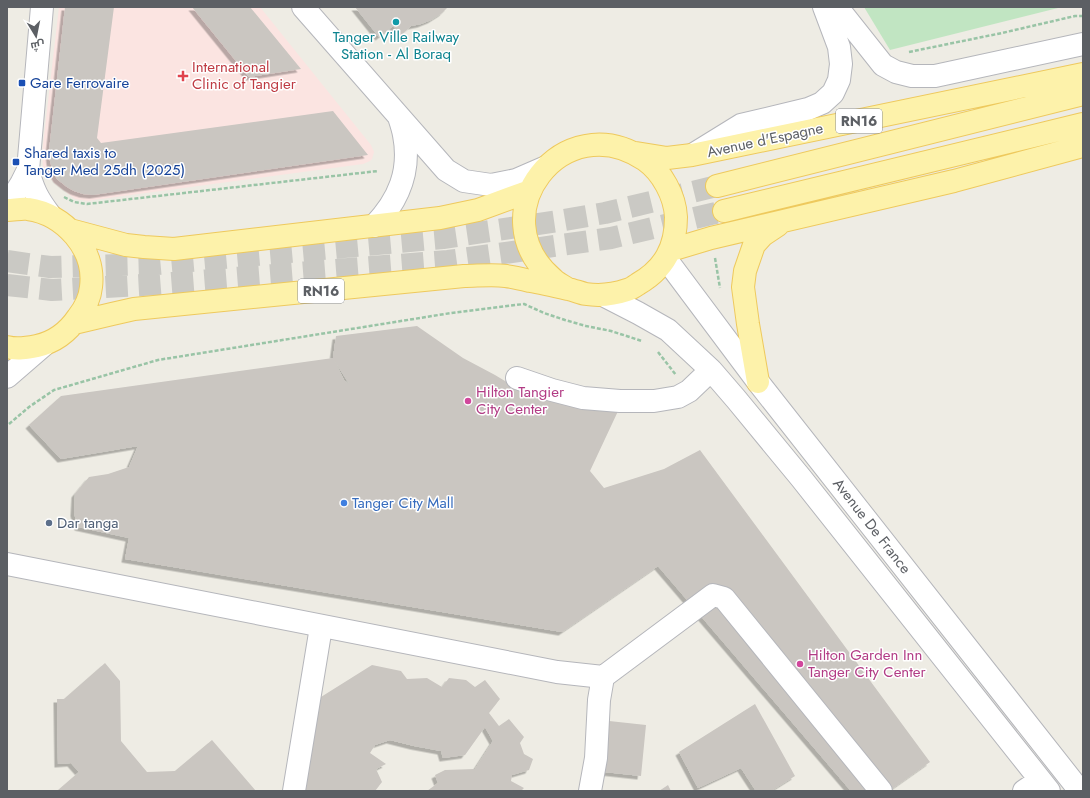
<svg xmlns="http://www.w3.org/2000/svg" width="1090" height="798" viewBox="0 0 1090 798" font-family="Jost,Cairo,sans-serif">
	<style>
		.medical { fill: #fbe4e1 }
		.green { fill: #c1e5c2 }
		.building { fill: #cac6c1; fill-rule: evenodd; filter: url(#shadow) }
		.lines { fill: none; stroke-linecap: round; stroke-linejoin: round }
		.major-tunnel { stroke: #cac9c4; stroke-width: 22; stroke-dasharray: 22 11; stroke-linecap: butt }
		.minor-casing { stroke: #b5b6bb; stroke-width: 24 }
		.major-casing { stroke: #eec95d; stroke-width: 24 }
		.path { stroke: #99c4a6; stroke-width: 2.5; stroke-dasharray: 4 2; stroke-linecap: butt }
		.minor { stroke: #fff; stroke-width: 22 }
		.major { stroke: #fdf2aa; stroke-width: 22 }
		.culture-dot { fill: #0f9aa8; stroke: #fff; stroke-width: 1.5 }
		.health-dot { fill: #e0444e; stroke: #fff; stroke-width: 1.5 }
		.transit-dot { fill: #1a4fb4; stroke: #fff; stroke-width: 1.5 }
		.hotel-dot { fill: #d1479c; stroke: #fff; stroke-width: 1.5 }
		.shop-dot { fill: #3f7fe0; stroke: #fff; stroke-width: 1.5 }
		.service-dot { fill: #5c6f8a; stroke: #fff; stroke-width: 1.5 }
		.labels { text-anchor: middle; stroke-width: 3; stroke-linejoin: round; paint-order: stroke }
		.shield { fill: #fff; stroke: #8d8f92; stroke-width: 1 }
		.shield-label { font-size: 14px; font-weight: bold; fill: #5c5f64 }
		.culture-label { font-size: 15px; fill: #0d838f; stroke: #fff }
		.health-label { font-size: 15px; fill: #be3a42; stroke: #fff; text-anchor: start }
		.transit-label { font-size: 15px; fill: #164399; stroke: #fff; text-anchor: start }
		.street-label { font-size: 15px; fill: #5c5f64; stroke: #fff }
		.hotel-label { font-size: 15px; fill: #b23c85; stroke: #fff; text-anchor: start }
		.shop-label { font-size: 15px; fill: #366cbe; stroke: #fff; text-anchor: start }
		.service-label { font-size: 15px; fill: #4e5e75; stroke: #fff; text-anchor: start }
	</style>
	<defs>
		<filter id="shadow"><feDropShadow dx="-3.5" dy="3.5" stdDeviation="0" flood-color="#0004"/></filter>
	</defs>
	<rect width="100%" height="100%" fill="#eeece4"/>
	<path class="medical" d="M59 7H260L371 145 374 152 372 159 370 161 363 164 94 200 88 201 75 199 54 183 43 168 42 153Z"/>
	<path class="green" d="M864 7H1062L890 50Z"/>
	<path class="building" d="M65 7H114L97 138 101 143 333 111 368 155 93 195 83 194 74 191 67 187 57 179 53 172 50 161 49 151Z
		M192 7H250L301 69 249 77Z
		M355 7H448L442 13 431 20 421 24 411 26 401 35 393 26 379 37Z
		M417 326 463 358 495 375 530 396 619 409 590 471 604 488 664 469 700 450 930 762 889 791H851L658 566 562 632 125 559 129 538 78 527 74 513 75 494 89 477 108 474 129 467 138 446 61 459 29 425 61 396 333 358 336 336ZM334 360 350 385 344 380Z
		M105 663 120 681 121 741 147 772 175 771 212 740 256 791H57L79 772 71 763 58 764 57 699H64Z
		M372 665 401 671 407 679 427 678 442 687 449 678 466 680 475 687 485 680 500 699 489 713 499 726 509 719 524 737 520 743 524 754 533 759 529 770 512 775 511 781 524 788 521 791H427L438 783 435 775 445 770 475 769 493 741 485 727 465 755 443 758 441 751 414 746 390 740 375 745 370 753 386 764 376 769 382 782 375 791H290L313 702Z
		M755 704 795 776 771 791H756L741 768 698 788 679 752Z
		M600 720 646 725 641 776 595 771Z
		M668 785 671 791H659Z"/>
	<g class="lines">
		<path class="major-tunnel" d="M7 261 50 267 157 264 443 238 558 221 605 213 717 186
			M7 285 52 290 159 284 448 261 611 238 724 211"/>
		<defs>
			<path id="minor" d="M42 7 28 170C33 190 38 199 50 215
				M303 7 446 170 464 181 491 185 516 180 546 167
				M837 7 883 65 896 72 912 76H935L1083 44
				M694 154 741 125 808 109 822 103 833 93 839 80 841 64 839 47 824 7
				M7 206 21 184 28 170
				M374 226C399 200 411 171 404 135 403 129 401 123 399 117
				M666 259 758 382 1080 791
				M603 295 638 313 668 330 711 370 736 399 801 478 1049 791
				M7 377 44 345
				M517 378 552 390 583 398 620 401H654L678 397 689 391 711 370
				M7 564 557 672 603 677 599 700 596 758 590 791
				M603 677 713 595 724 598 881 791
				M294 791 321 627
				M1024 791 1040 780"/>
			<path id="major" d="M636 153 667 158 692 155 1083 74
				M717 186 1083 94
				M7 210C14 210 22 208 28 209 64 214 96 249 91 287 90 298 85 308 78 317 68 332 55 342 37 346 27 348 17 350 7 347
				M724 211 1083 124
				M70 230 126 245 144 247 174 249 440 218 478 210 530 191
				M671 250 711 238 954 181 1083 146
				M74 323 112 314 134 309 464 276C477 276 492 274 506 276 514 277 522 279 530 281 542 283 555 286 568 289 574 290 580 293 586 294 599 296 615 294 627 290 631 289 635 286 638 284 664 269 676 248 676 217 675 196 662 172 645 160 563 104 478 215 553 279 557 283 563 286 568 289
				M758 382 748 324 743 287 745 271 754 245 763 235 778 225"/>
		</defs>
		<use href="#minor" class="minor-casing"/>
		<use href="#major" class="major-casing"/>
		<path class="path" d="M909 52 1002 33 1075 16H1083
			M64 197 74 202 87 204 378 171
			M715 258 720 288
			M658 352 676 375
			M9 424 29 407 54 390 158 360 451 313 524 304 544 313 565 320 586 326 611 331 642 341"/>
		<use href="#minor" class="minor"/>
		<use href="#major" class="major"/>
	</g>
	<circle class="culture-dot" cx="396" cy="22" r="4"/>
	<path class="health-dot" d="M181 70h4v4h4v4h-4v4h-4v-4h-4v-4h4z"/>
	<g class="transit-dot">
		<rect x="18" y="79" width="8" height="8" rx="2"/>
		<rect x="12" y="158" width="8" height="8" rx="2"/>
	</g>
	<g class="hotel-dot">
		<circle cx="468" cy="401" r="4"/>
		<circle cx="800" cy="664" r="4"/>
	</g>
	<circle class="shop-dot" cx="344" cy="503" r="4"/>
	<circle class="service-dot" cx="49" cy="523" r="4"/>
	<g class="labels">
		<g class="shield">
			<rect x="836" y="109" width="46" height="24" rx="3"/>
			<rect x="298" y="279" width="46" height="24" rx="3"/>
		</g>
		<g class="shield-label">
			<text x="859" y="126">RN16</text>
			<text x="321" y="296">RN16</text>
		</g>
		<g class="culture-label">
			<text x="396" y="42">Tanger Ville Railway<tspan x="396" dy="17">Station - Al Boraq</tspan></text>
		</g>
		<g class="health-label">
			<text x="192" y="72">International<tspan x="192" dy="17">Clinic of Tangier</tspan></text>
		</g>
		<g class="transit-label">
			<text x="30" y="88">Gare Ferrovaire</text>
			<text x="24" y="158">Shared taxis to<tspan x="24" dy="17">Tanger Med 25dh (2025)</tspan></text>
		</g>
		<g class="street-label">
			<text transform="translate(765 140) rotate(-12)" y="5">Avenue d'Espagne</text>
			<text transform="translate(872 526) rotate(52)" y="5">Avenue De France</text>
		</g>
		<g class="hotel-label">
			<text x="476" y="397">Hilton Tangier<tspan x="476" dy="17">City Center</tspan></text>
			<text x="808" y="660">Hilton Garden Inn<tspan x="808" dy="17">Tanger City Center</tspan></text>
		</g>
		<g class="shop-label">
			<text x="352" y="508">Tanger City Mall</text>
		</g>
		<g class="service-label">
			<text x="57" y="528">Dar tanga</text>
		</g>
	</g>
	<rect width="1090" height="798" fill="none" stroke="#5c5f64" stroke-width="16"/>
	<g transform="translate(36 36) rotate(170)" stroke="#ffffff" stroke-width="3" paint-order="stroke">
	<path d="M0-3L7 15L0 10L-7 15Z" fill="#5c5f64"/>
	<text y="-6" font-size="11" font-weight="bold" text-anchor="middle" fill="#5c5f64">ش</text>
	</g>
</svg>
